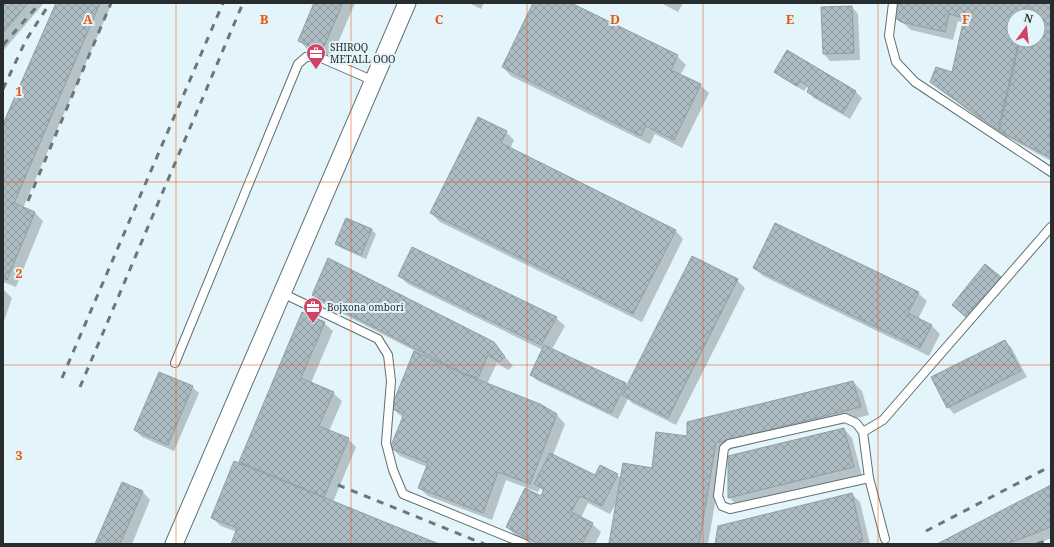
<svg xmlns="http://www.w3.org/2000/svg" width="1054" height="547" viewBox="0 0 1054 547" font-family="'Noto Serif',serif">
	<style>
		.shadow { fill: #0003; fill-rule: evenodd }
		.building { fill: url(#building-cross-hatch); stroke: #8e9ea3 }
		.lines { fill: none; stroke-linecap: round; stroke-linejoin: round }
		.lane-casing { stroke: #616f74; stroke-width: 10 }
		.street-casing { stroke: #616f74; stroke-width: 19 }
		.lane { stroke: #fff; stroke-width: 8 }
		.street { stroke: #fff; stroke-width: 17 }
		.rail { stroke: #6c767a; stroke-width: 3; stroke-dasharray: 7 7; stroke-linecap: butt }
		.grid { fill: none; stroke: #e8590c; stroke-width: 1; stroke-opacity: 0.55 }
		.labels { text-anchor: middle; stroke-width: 4; stroke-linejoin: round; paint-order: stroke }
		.poi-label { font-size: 10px; fill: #272d2f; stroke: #e3f4fa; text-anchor: start }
		.grid-label { font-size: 13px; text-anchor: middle; font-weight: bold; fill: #e8590c; stroke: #e3f4fa; stroke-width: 4; stroke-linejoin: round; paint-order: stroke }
	</style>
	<defs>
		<pattern id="building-cross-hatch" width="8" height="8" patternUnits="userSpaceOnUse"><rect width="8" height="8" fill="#acbcc2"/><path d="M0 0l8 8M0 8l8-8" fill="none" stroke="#8c999e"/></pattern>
	</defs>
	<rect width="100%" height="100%" fill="#e3f4fa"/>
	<path class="shadow" d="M3 3H44L3 51Z
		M58 3H112L23 208 34 212 43 221 16 287 3 282V126Z
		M315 3H355L331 59 307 49 299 40Z
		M469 3H484L481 9Z
		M534 3H569L677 56 686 65 680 75 700 85 709 93 682 148 655 134 650 144 511 76 503 67Z
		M661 3H683L678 12Z
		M897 3H1051V161L1007 137 1006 138 940 90 931 82 953 73 964 23 958 21 953 40 911 30 895 16ZM1014 16H1038V40H1014Z
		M852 7 858 14 860 60 830 61 824 54 822 8Z
		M788 51 856 92 862 98 850 119 814 98 808 92 810 89 807 87 804 91 782 78 775 72Z
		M506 132 514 140 510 149 675 230 683 239 642 322 440 222 431 213Z
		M347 219 372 230 376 234 366 259 341 248 336 244Z
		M754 268 918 293 927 301 918 319 931 325 940 334 929 356 763 276Z
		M399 276 556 318 565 326 552 349 625 384 628 386 737 280 745 288 676 425 632 403 628 399 618 419 538 381 531 375 543 350 408 284Z
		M1000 278 1004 282 972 321 957 309Z
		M3 289 12 298 3 324Z
		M314 294 493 343 513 366 508 370 497 363 487 384 540 405 557 415 565 424 553 455 596 477 617 475 621 478 653 469 688 438 853 382 862 391 869 415 724 451 708 544H612L610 542 617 502 610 514 588 503 581 518 592 524 601 532 595 544H532L515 535 507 527 541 497 544 492 540 488 538 492 506 480 492 520 428 496 419 488 427 467 400 456 391 448 403 418 392 408 415 351 322 303Z
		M324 323 333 331 311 383 333 393 342 401 329 431 348 439 356 447 333 502 436 544H232L237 532 221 526 212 518 245 466 240 461Z
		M1005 341 1011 347 1027 377 954 414 948 407Z
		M192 387 199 393 174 451 142 437 135 430Z
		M844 429 852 438 862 476 737 506 729 497Z
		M1051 486V538L1037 544H939Z
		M142 491 150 500 132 544H96Z
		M852 494 860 502 870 544H716Z"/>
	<path class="building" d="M3 3H28L3 33Z
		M56 3H100L14 203 35 212 7 280 3 278V124Z
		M314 3H343L322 51 298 41Z
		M533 3H571L678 55 671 70 701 84 674 140 646 126 641 136 502 67Z
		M896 3H1027L1024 16H1014V40H1019L998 130 930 82 936 67 952 72 964 18 949 14 945 32 901 22 894 17Z
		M1029 3H1051V129L1049 136 1051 137V158L999 131 1020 40H1038V16H1026Z
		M852 6 854 53 823 54 821 7Z
		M787 50 856 91 843 113 807 92 809 87 800 81 797 86 774 72Z
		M478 117 507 131 501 143 676 230 633 314 430 213Z
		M346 218 372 229 361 255 335 244Z
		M775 223 919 292 908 313 932 325 920 348 753 268Z
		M412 247 557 317 541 345 398 276Z
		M692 256 738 279 668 418 622 395Z
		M328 258 494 342 505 357 499 362 488 355 478 378 464 374 312 295Z
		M985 264 1001 277 967 318 952 305Z
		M302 312 325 322 301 378 334 392 319 426 349 438 324 497 239 462Z
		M1005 340 1021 371 947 408 931 377Z
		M544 345 626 383 611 413 530 375Z
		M414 351 464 374 540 404 557 414 530 484 498 472 483 513 418 488 428 463 390 448 404 414 391 408Z
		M159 372 193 386 168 445 134 430Z
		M853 381 861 407 716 443 699 544H617L609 543 623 463 652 468 656 432 687 436V422Z
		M844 428 854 467 728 498V456Z
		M550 453 595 475 600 465 618 474 602 506 580 496 571 512 593 523 582 544H539L506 527 525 488 541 496 544 489 534 484Z
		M234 461 439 544H231L237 528 211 518Z
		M122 482 143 491 120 544H95Z
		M1051 485V527L1007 544H937Z
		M852 493 863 541 852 544H715L718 526Z"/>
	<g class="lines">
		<defs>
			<path id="lane" d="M893 3 889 36 896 62 915 82 1051 172
				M282 293 378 339 388 355 391 381 386 443 393 470 403 494 525 544
				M175 363 298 64 306 57H319L374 81
				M863 432 856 423 845 418 729 444 724 448 718 496 722 506 730 509 869 478
				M885 539 869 478 863 432 883 420 1051 227"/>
			<path id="street" d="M174 544 407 3"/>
		</defs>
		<use href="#lane" class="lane-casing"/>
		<use href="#street" class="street-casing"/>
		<use href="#lane" class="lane"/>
		<use href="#street" class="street"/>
		<path class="rail" d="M3 45 40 3
			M3 89 26 40 50 3
			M28 201 111 3
			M62 378 223 3
			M80 387 243 3
			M338 485 484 544
			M926 531 1051 466
			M1037 544 1051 539"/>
	</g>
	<path class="grid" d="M176 3V544M351 3V544M527 3V544M703 3V544M878 3V544M3 182H1051M3 365H1051"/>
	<defs>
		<symbol id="office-pin" viewBox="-11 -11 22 30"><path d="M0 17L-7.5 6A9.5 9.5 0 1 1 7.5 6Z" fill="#d24264" stroke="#e3f4fa"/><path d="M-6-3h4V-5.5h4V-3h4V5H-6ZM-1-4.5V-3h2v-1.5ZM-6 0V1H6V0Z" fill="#fff"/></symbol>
	</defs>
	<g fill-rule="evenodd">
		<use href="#office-pin" x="305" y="42" width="22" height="30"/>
		<use href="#office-pin" x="302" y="296" width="22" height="30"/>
	</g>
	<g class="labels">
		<g class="poi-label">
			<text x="330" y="51">SHIROQ<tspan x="330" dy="12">METALL ООО</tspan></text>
			<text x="327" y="311">Bojxona ombori</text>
		</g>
	</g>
	<g class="grid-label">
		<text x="88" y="24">A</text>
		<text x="264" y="24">B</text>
		<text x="439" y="24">C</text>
		<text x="615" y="24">D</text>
		<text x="790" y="24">E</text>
		<text x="966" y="24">F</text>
		<text x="19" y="96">1</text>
		<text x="19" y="278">2</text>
		<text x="19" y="460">3</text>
	</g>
	<rect width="1054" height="547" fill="none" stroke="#272d2f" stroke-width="8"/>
	<g transform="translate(1026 28) rotate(15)"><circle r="19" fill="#e3f4fa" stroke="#98a4a9"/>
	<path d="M0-3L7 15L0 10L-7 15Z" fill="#d24264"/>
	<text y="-6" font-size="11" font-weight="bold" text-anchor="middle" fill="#272d2f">N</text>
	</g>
</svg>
